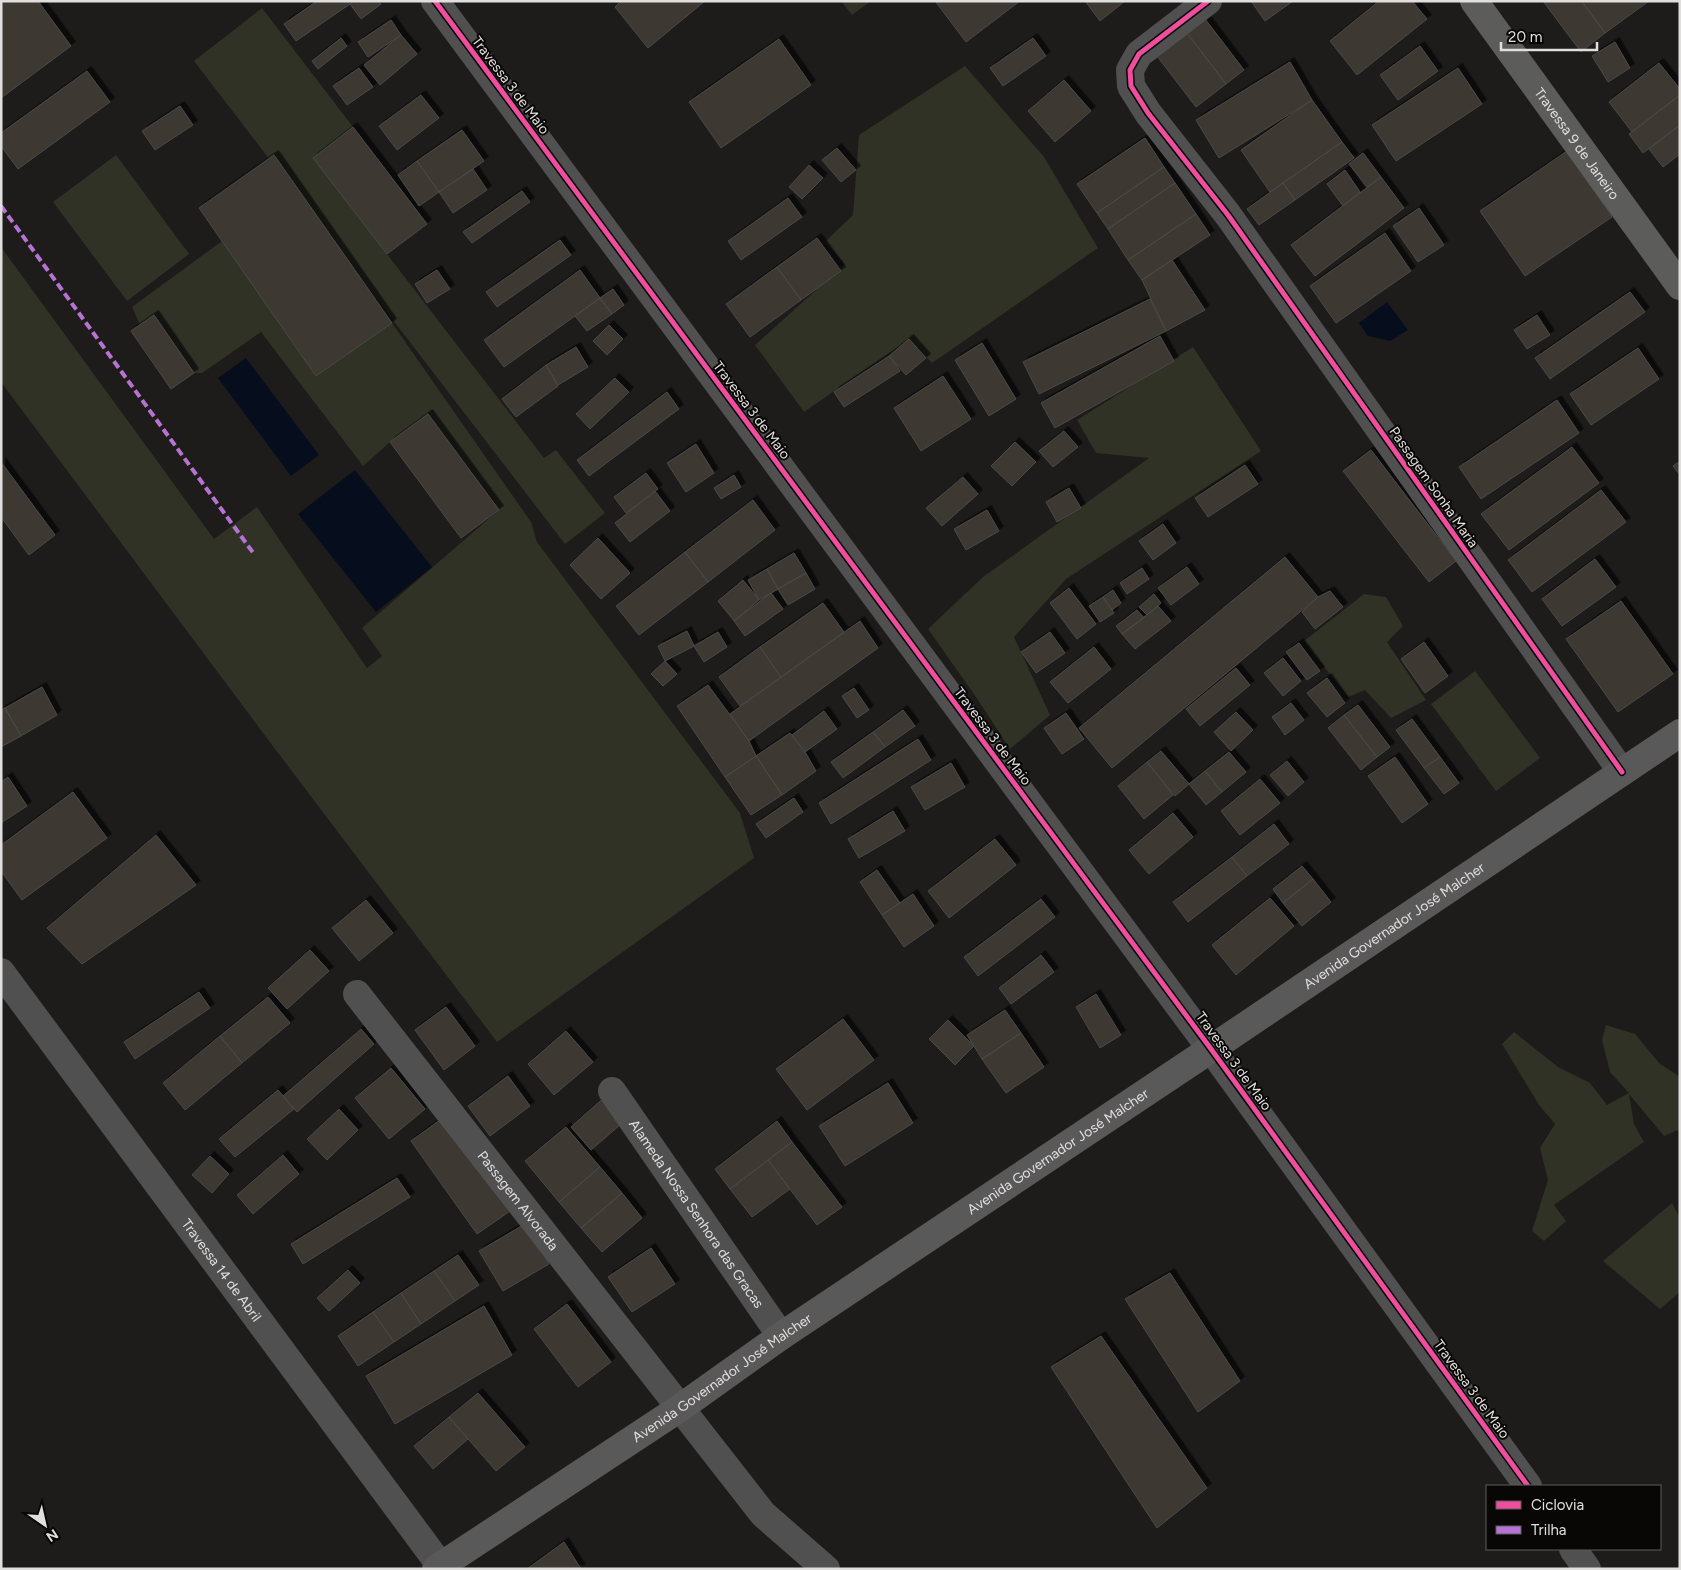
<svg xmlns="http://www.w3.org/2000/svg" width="1681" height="1570" viewBox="0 0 1681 1570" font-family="Figtree,sans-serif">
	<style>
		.green { fill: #2f3225 }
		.water { fill: #060d1d }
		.building { fill: #3c3833; stroke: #4a4947; filter: url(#shadow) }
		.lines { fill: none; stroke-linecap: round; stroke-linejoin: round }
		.street { stroke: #505050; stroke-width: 28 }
		.secondary { stroke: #5c5c5b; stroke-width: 28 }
		.primary { stroke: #5a5959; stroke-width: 28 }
		.quiet { stroke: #b673d3; stroke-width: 4; stroke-dasharray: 8 4; stroke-linecap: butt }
		.cycleway-casing { stroke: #080706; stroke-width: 8 }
		.cycleway { stroke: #ef4d9e; stroke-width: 5 }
		.labels { text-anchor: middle; stroke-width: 4; stroke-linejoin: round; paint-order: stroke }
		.street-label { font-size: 14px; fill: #e1dfde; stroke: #080706 }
	</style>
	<defs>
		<filter id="shadow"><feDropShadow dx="4.5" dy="-4.5" stdDeviation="0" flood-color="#0009"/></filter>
	</defs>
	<rect width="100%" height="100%" fill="#1e1c1b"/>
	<path class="green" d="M841 1H871L852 15Z
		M262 8 353 127 313 158 544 458 556 450 605 513 565 544 194 61Z
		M965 66 1044 157 1098 248 932 363 909 339 804 412 755 345 845 264 825 242 853 215 859 135Z
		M116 155 189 254 127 301 53 202Z
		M222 241 392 323 531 522 537 542 740 813 754 858 497 1042 269 741 1 382V247L214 539 257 507 367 668 382 656 362 628 499 510 428 415 390 442 363 466 261 332 202 373H194L154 315 140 325 132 307Z
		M1193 347 1261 451 1066 579 1014 637 1050 715 1010 749 976 697 928 629 983 577 1149 458 1096 453 1077 420Z
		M1364 594 1386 597 1403 626 1387 642 1426 700 1391 718 1365 690 1348 697 1304 641Z
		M1475 671 1540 758 1496 791 1431 704Z
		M1606 1025 1635 1034 1659 1063 1680 1077V1129L1664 1136 1629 1094 1634 1124 1644 1142 1554 1205 1566 1221 1544 1241 1532 1231 1548 1180 1540 1148 1555 1124 1539 1105 1502 1044 1514 1032 1558 1067 1590 1083 1607 1105 1629 1093 1610 1072 1602 1040Z
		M1672 1203 1680 1218V1292L1660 1309 1603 1261Z"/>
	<path class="water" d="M1387 302 1408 330 1390 341 1368 336 1359 323Z
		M246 358 319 455 291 476 218 378Z
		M355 470 432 567 376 612 298 514Z"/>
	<path class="building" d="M1 1H38L71 46 1 98Z
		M317 1H348L350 4 296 41 284 24Z
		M353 1H379L381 4 361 19 350 4Z
		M621 1H705L648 48 615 7Z
		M935 1H1020L966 42Z
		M1085 1H1125L1100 21Z
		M1251 1H1293L1265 21Z
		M1379 1H1412L1427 19 1357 75 1330 41Z
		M1543 1H1581L1605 33 1581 52Z
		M1582 1H1649L1605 33Z
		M1205 19 1244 70 1226 84 1187 33Z
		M391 20 401 35 368 57 358 42Z
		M1187 33 1226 84 1196 107 1157 56Z
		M401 35 417 54 380 85 364 65Z
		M341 38 347 46 318 69 312 61Z
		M1033 38 1046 56 1003 86 990 68Z
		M779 39 811 85 721 148 689 102Z
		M1615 42 1630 68 1608 82 1592 56Z
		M1420 46 1438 71 1398 100 1380 75Z
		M1290 62 1312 100 1219 158 1196 120Z
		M1659 63 1680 89V95L1632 132 1609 102Z
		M359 68 373 87 347 105 333 86Z
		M1458 68 1482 104 1396 161 1372 125Z
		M87 71 110 102 18 169 1 146V133Z
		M1064 80 1091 111 1055 142 1028 111Z
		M421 95 439 118 397 150 379 126Z
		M1680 95V125L1643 153 1629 134Z
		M1312 100 1342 142 1270 192 1241 150Z
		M180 106 193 125 155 150 142 131Z
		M1680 125V154L1663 167 1649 149Z
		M353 127 427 224 387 254 313 158Z
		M462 130 484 161 439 192 417 161Z
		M1145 138 1164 167 1097 213 1077 184Z
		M1342 142 1354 158 1295 200 1283 183Z
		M837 148 856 170 841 182 822 160Z
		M1567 151 1612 217 1525 276 1480 211Z
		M1363 153 1381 177 1367 187 1349 164Z
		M274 155 392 323 316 376 199 208Z
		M417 161 439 192 419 206 398 175Z
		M809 165 823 178 802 199 789 187Z
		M1164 167 1175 183 1108 229 1097 213Z
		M473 169 487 190 453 213 439 192Z
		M1345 170 1360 192 1343 206 1327 184Z
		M1381 177 1404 208 1315 276 1291 245Z
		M1175 183 1196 214 1128 260 1108 229Z
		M1283 183 1295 200 1259 225 1247 209Z
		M522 191 530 202 472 243 463 232Z
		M788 198 802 217 741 260 728 241Z
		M1419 208 1444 245 1418 262 1393 226Z
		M1196 214 1210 235 1142 280 1128 260Z
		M1385 233 1411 271 1336 323 1310 286Z
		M817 238 841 271 801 300 777 267Z
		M560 240 571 255 497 307 486 292Z
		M1172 260 1205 310 1166 331 1142 280Z
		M777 267 801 300 750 337 726 304Z
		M437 270 450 289 427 303 415 284Z
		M580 270 600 298 504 367 484 340Z
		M613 289 624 305 612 314 600 298Z
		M1630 292 1645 312 1550 379 1535 358Z
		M600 298 612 314 587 331 575 316Z
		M1150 299 1166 331 1039 394 1023 362Z
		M154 315 194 373 171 389 131 331Z
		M1537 315 1550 335 1527 349 1514 330Z
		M609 325 623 339 607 355 593 341Z
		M1160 336 1174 361 1055 428 1041 403Z
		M909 339 926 358 906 375 889 356Z
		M982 343 1016 399 989 416 955 360Z
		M576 347 588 367 558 385 546 365Z
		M1638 348 1659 379 1591 425 1570 394Z
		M889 356 900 371 844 407 834 392Z
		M546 365 558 386 516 417 502 399Z
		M943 376 971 419 921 451 894 408Z
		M615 378 629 392 590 429 576 414Z
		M667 392 679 409 589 476 577 460Z
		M1557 400 1579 433 1481 499 1459 467Z
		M428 414 499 510 461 538 390 442Z
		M1064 431 1078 447 1053 467 1039 451Z
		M1015 442 1036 462 1012 486 991 466Z
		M696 444 714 473 686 492 667 463Z
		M1572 447 1599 483 1509 550 1481 514Z
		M1371 450 1456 561 1429 582 1343 471Z
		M1680 461V475L1673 466Z
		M1 462 55 535 29 555 1 517Z
		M1245 465 1258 484 1208 517 1195 498Z
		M646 473 658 489 626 513 614 497Z
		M734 475 741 487 721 499 714 488Z
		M963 477 978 494 942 526 926 508Z
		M1069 488 1081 508 1057 522 1046 502Z
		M1601 490 1626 522 1532 592 1508 560Z
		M655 491 670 511 630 542 615 523Z
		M753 500 775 530 708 582 685 552Z
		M987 510 999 531 966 550 954 529Z
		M1163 524 1176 543 1153 560 1139 541Z
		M598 538 630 573 601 599 570 565Z
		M685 552 708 582 639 635 616 606Z
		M794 553 806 573 778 589 767 569Z
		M1285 557 1318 597 1112 768 1079 728Z
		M1595 559 1616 587 1562 626 1542 599Z
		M1187 567 1199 584 1171 605 1158 588Z
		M1142 568 1149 579 1127 594 1120 583Z
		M767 569 778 589 759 600 748 580Z
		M806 573 815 589 788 605 778 589Z
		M743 580 759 600 734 621 718 601Z
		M1069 588 1096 624 1077 639 1050 603Z
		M1113 590 1121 603 1112 610 1103 597Z
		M1330 591 1343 607 1315 629 1302 612 1318 597Z
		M771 593 783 609 745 636 734 621Z
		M1154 594 1161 603 1147 615 1139 607Z
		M1103 597 1114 613 1100 622 1089 606Z
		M1621 601 1673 674 1618 712 1566 639Z
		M823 603 844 632 781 677 760 647Z
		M1158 606 1171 621 1135 649 1122 634Z
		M1137 610 1144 618 1122 634 1116 626Z
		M860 621 878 648 749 741 730 714Z
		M687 631 694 646 665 661 658 646Z
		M718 632 727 647 704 662 694 646Z
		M1050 632 1065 653 1036 673 1021 652Z
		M1424 642 1448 676 1425 693 1401 659Z
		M1299 643 1320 671 1307 680 1286 652Z
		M760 647 781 677 740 706 719 677Z
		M1094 647 1111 669 1068 703 1050 682Z
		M1283 658 1301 681 1283 696 1264 673Z
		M665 661 677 674 663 686 651 674Z
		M1236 668 1250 685 1200 726 1186 709Z
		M1327 678 1345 703 1327 717 1307 693Z
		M708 685 749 741 756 756 725 777 677 706Z
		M42 687 57 715 21 736 5 708Z
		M854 688 869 710 857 718 842 696Z
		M1291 703 1304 720 1285 735 1272 717Z
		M1358 705 1390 747 1377 757 1344 715Z
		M5 708 21 736 1 747V710Z
		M903 710 915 726 885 747 873 732Z
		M824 711 837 729 805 752 792 735Z
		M1236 712 1253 730 1231 751 1214 732Z
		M1066 713 1084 739 1062 754 1044 728Z
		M1344 715 1377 757 1361 770 1328 728Z
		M1412 719 1440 757 1424 768 1396 730Z
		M873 732 885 747 843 778 831 762Z
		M790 733 805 752 816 771 782 795 756 756Z
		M918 739 931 760 831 824 819 803Z
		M1161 751 1189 784 1175 796 1147 762Z
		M1229 752 1246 772 1222 792 1205 771Z
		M756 756 782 795 751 815 725 777Z
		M1395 757 1428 804 1402 823 1368 776Z
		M1440 757 1459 783 1444 794 1424 768Z
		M1287 761 1304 782 1288 796 1270 775Z
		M1147 762 1173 795 1144 819 1118 786Z
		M951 763 965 787 925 810 911 787Z
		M1205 771 1222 792 1206 805 1189 784Z
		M8 777 27 806 1 823V782Z
		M1260 779 1280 803 1240 835 1221 811Z
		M73 792 107 838 22 900 1 871V845Z
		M794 798 803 812 766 838 756 824Z
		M893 811 905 831 859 858 848 839Z
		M1173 813 1193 837 1149 874 1129 850Z
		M1274 824 1289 844 1247 876 1232 857Z
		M156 835 196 885 82 964 47 928Z
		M995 839 1016 865 949 918 928 891Z
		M1232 857 1247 876 1188 922 1173 902Z
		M1302 866 1313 879 1283 903 1273 889Z
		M877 870 900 903 882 915 860 882Z
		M1313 879 1331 902 1302 926 1283 903Z
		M913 894 934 926 904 947 882 915Z
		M1270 898 1294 926 1236 975 1212 945Z
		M1041 899 1055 917 978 976 964 957Z
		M366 900 393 933 359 961 332 928Z
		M310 950 329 971 287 1009 268 988Z
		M1041 955 1054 972 1011 1004 999 988Z
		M199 992 210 1008 135 1059 124 1042Z
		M1096 994 1121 1035 1100 1048 1076 1007Z
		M268 997 290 1023 242 1063 220 1036Z
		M446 1007 475 1046 444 1070 415 1030Z
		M1005 1010 1021 1033 982 1059 967 1035Z
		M843 1019 874 1060 807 1110 776 1069Z
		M948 1020 974 1046 955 1065 929 1039Z
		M361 1029 374 1044 297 1112 283 1096Z
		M566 1031 593 1062 554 1095 528 1064Z
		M1021 1033 1044 1067 1006 1093 982 1059Z
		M220 1036 242 1063 185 1110 163 1083Z
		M391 1068 425 1109 389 1139 355 1098Z
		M508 1076 530 1106 490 1136 468 1106Z
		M888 1083 913 1123 845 1166 819 1126Z
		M278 1090 294 1109 235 1157 219 1139Z
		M608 1094 628 1118 591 1150 571 1127Z
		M339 1109 358 1130 327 1160 307 1139Z
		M447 1115 513 1209 477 1234 411 1141Z
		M777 1121 792 1142 730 1189 715 1169Z
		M566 1127 600 1167 559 1202 525 1161Z
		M792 1142 842 1207 817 1225 768 1160Z
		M283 1155 299 1174 253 1214 237 1195Z
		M210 1156 229 1174 212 1193 192 1175Z
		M768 1160 790 1189 752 1217 730 1189Z
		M600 1167 622 1193 581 1228 559 1202Z
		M397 1178 410 1197 303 1264 291 1244Z
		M622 1193 642 1218 602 1252 581 1228Z
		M525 1224 549 1264 503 1291 479 1251Z
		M651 1248 675 1284 632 1312 608 1277Z
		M458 1255 479 1285 455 1301 434 1271Z
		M348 1270 360 1283 329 1311 317 1298Z
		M434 1271 455 1301 421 1324 401 1293Z
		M1170 1273 1240 1381 1198 1412 1125 1299Z
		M401 1293 421 1324 394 1342 373 1312Z
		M567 1304 611 1362 578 1387 534 1329Z
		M484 1306 512 1355 395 1424 366 1376Z
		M373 1312 394 1342 358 1366 338 1336Z
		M1101 1336 1207 1488 1157 1528 1051 1367Z
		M478 1393 525 1447 496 1471 449 1417Z
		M449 1417 468 1439 433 1469 414 1446Z
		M564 1542 581 1569H527Z"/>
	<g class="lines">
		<g class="street">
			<path d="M435 1 1211 1049 1528 1486"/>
			<path d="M1208 1 1139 54 1130 70 1131 86 1148 113 1228 215 1622 772"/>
			<path id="s1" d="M1 972 443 1569"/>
			<path id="s2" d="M357 994 763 1514 826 1569"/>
			<path id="s3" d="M612 1091 781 1336"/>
			<path d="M1573 1549 1587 1569"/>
		</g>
		<path class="secondary" id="s4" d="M1474 1 1680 286"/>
		<path class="primary" id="s5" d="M436 1569 680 1408 781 1336 1211 1049 1680 733"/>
		<path class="quiet" d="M1 206 254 554"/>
		<defs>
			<path id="cycleway" d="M435 1 1211 1049 1528 1486
				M1208 1 1139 54 1130 70 1131 86 1148 113 1228 215 1622 772"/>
		</defs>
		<use href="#cycleway" class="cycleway-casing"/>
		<use href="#cycleway" class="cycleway"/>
	</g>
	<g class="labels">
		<g class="street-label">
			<text transform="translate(511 85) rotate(53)" y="5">Travessa 3 de Maio</text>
			<text dy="5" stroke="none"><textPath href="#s4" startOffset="176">Travessa 9 de Janeiro</textPath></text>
			<text transform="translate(752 410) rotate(53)" y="5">Travessa 3 de Maio</text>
			<text transform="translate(1434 487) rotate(55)" y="5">Passagem Sonha Maria</text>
			<text transform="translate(993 736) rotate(53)" y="5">Travessa 3 de Maio</text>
			<text dy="5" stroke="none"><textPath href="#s5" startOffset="1154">Avenida Governador José Malcher</textPath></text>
			<text transform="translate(1234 1061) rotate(54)" y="5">Travessa 3 de Maio</text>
			<text dy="5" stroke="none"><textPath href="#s5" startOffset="749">Avenida Governador José Malcher</textPath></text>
			<text dy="5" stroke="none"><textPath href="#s2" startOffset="262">Passagem Alvorada</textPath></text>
			<text dy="5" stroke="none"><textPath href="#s3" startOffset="149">Alameda Nossa Senhora das Gracas</textPath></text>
			<text dy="5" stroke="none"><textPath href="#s1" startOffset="371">Travessa 14 de Abril</textPath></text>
			<text dy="5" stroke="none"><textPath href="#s5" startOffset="344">Avenida Governador José Malcher</textPath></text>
			<text transform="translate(1472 1389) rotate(54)" y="5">Travessa 3 de Maio</text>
		</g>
	</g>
	<rect width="1681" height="1570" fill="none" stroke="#e1dfde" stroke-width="5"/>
	<rect x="1486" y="1485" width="175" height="65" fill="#080706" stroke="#5f5d5c"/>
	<rect x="1496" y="1501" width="25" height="8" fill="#ef4d9e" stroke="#5f5d5c"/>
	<text x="1531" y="1510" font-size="15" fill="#e1dfde">Ciclovia</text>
	<rect x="1496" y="1526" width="25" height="8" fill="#b673d3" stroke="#5f5d5c"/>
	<text x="1531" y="1535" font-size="15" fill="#e1dfde">Trilha</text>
	<g transform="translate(45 1525) rotate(146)" stroke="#080706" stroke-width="4" paint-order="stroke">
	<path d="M0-4L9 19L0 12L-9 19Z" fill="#e1dfde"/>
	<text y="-8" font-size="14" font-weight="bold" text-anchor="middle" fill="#e1dfde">N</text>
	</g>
	<path d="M1501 42v8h96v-8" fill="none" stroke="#e1dfde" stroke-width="2.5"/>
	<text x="1508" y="42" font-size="15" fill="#e1dfde" stroke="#080706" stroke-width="4" paint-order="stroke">20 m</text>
</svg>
